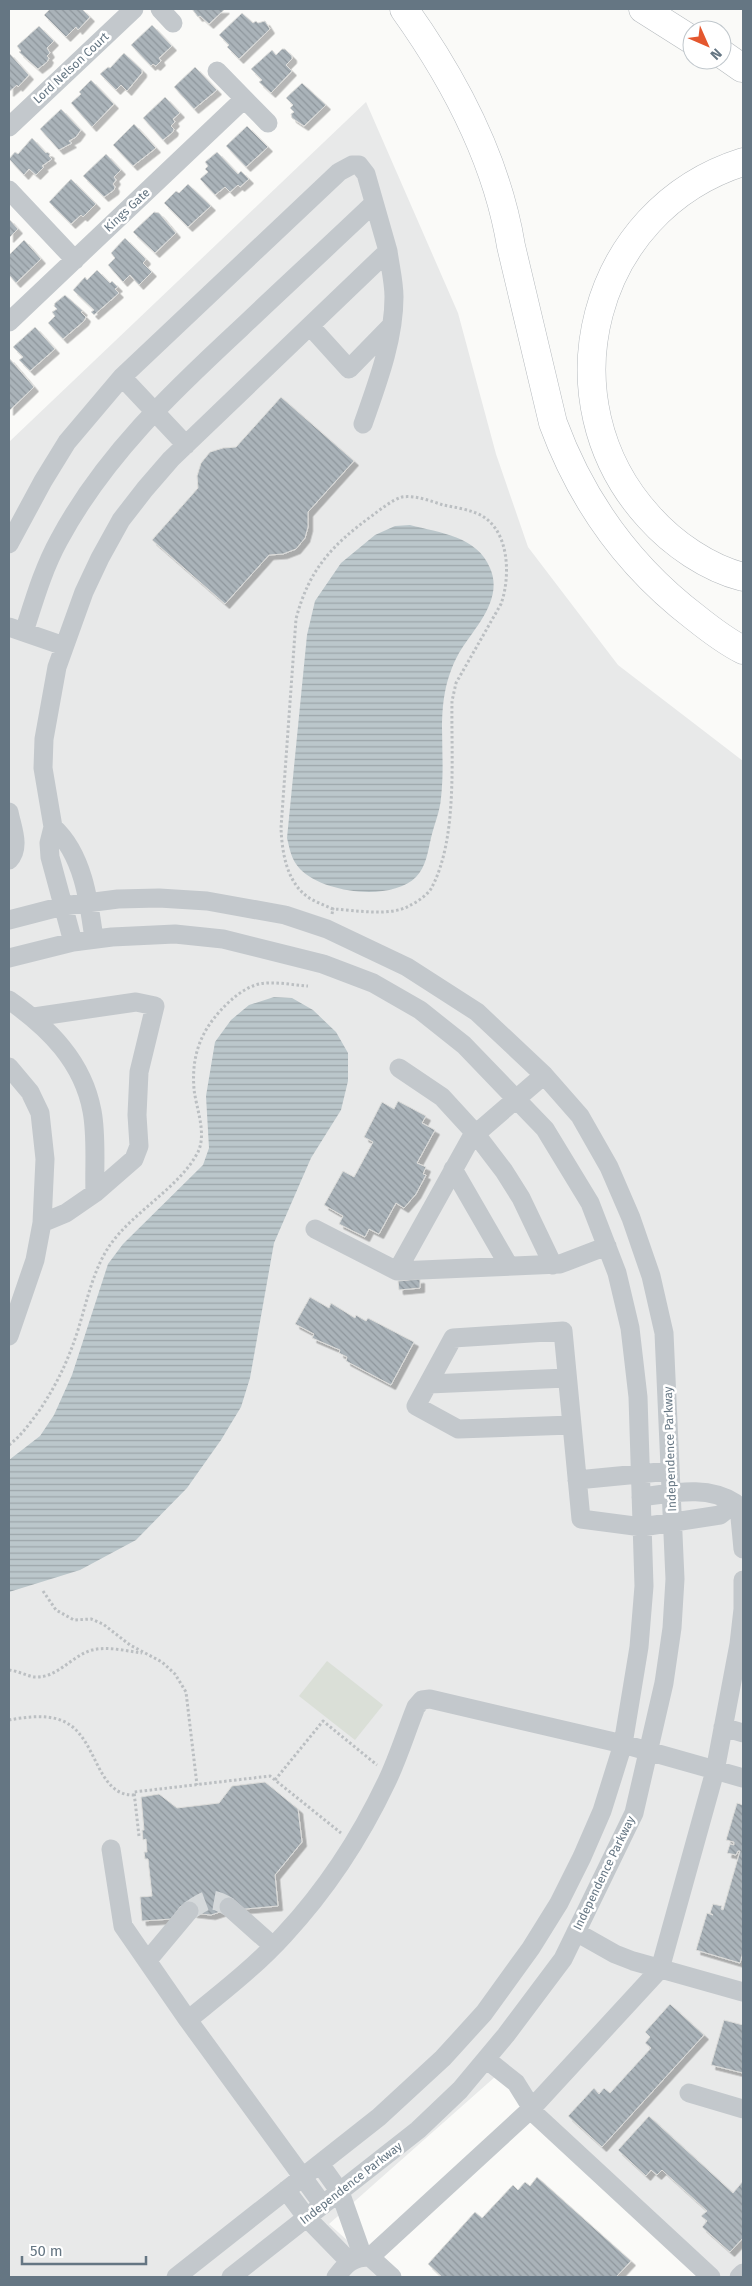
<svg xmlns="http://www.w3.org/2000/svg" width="752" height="2286" viewBox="0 0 752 2286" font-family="'Fira Sans',sans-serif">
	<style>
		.built { fill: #e8e9e9 }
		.grass { fill: #dadfd7 }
		.water { fill: url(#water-rules) }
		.building { fill: url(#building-back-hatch); stroke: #dcdcda; filter: url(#shadow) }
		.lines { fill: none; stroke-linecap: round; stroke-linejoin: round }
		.minor-tunnel { stroke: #d5d9db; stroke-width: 19; stroke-dasharray: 19 9; stroke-linecap: butt }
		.highway-casing { stroke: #b4b9bd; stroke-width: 29 }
		.path { stroke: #bbbfc2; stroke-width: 3; stroke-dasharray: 2.5 2.5; stroke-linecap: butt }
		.minor { stroke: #c3c8cc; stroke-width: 19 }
		.highway { stroke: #fff; stroke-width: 28 }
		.labels { text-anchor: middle; stroke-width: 5; stroke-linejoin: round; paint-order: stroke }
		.street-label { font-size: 12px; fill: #657683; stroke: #fff }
	</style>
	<defs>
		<pattern id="water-rules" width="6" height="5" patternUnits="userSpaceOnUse" patternTransform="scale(1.25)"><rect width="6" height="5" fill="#bbc7cb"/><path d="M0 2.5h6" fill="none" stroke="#9ca6aa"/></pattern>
		<pattern id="building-back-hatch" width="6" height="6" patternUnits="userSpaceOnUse" patternTransform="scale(1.25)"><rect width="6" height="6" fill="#aab3b9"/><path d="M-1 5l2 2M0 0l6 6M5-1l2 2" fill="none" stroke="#8e969c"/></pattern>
		<filter id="shadow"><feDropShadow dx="4.5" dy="4.5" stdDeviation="0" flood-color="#0004"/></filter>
	</defs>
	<rect width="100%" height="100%" fill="#fafaf8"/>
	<path class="built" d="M366 102 458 313 496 454 528 547 618 665 743 761V2277H716L496 2076 329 2224 388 2277H9V442Z"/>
	<path class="grass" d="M327 1661 383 1705 355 1740 299 1696Z"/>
	<path class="water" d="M410 525C440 533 477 536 490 568 504 600 474 628 459 653 432 702 447 746 441 798 440 811 434 825 431 838 428 851 426 867 416 877 391 902 323 893 300 869 291 859 290 850 287 838L307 635 315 601 341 563 375 535 395 526Z
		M274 997 292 998 313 1010 336 1032 348 1053V1081L341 1110 311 1158 274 1243 250 1378 241 1407 221 1440 187 1488 136 1540 80 1570 9 1592V1460L40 1436 54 1415 72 1375 108 1264 123 1244 203 1165 209 1148 206 1096 215 1042 231 1020 249 1005Z"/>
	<path class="building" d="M50 9H82L90 17 78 30 76 27 66 37 44 15Z
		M192 9H225L209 24 200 16 198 17Z
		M242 13 253 23 256 21 258 23 265 21 270 29 239 59 227 47 229 45 219 35Z
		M152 25 172 46 159 58 161 61 156 66 153 64 151 66 131 45Z
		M39 26 54 41 47 48 50 53 47 56 49 58 47 62 38 69 19 52 21 51 17 46Z
		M282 49H285L292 56V59L286 65 292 71 271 93 259 82 262 80 251 69 272 50 276 55Z
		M9 53 29 75 18 87 17 85 9 92Z
		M124 53 142 70V73L127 91 121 85 116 90 100 74 108 67 110 68Z
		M195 67 217 90 194 109 174 87Z
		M91 80 114 104 92 127 71 103 81 94 79 92Z
		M302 83 326 105 304 126 292 118 291 114 294 112 290 108 293 105 286 98Z
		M165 97 180 113 173 119 175 122 171 126 174 129 173 132 163 140 143 118Z
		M61 109 81 130 76 137 69 141 72 143 59 150 40 129Z
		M134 124 156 148 133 166 113 145Z
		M247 126 268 147 246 167 226 146Z
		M32 138 46 153 47 152 50 154 49 156 52 159 42 166 44 167 36 175 29 169 24 175 9 159 15 152 18 154Z
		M217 152 238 174 241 171 249 179 240 187 238 185 230 192 225 187 215 195 200 179 208 172 205 169 208 166 205 162Z
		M106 154 121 170 114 177 116 180 113 184 115 187 114 190 104 197 83 176Z
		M71 179 96 204 83 217 81 215 71 224 49 202Z
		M188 184 211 206 188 227 164 203 176 191 179 193Z
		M154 212 159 213 176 233 155 253 133 232Z
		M9 219 18 229 9 238Z
		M125 238 145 258 146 260 143 263 152 272 139 285 130 275 123 282 108 265 115 258 111 253Z
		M24 240 41 259 16 283 9 275V255Z
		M97 270 110 283 112 281 118 287 115 289 119 293 94 315 91 312 94 310 73 290 85 277 87 280Z
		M65 295 83 311 81 312 86 317 84 321 63 339 48 323 55 316 52 312 57 309 54 306 55 303Z
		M35 327 55 349 30 371 19 360 23 357 13 347Z
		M9 358 34 387 9 411Z
		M281 397 354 461 308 512V527L305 538 296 549 283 554 269 555 225 604 152 540 198 488 197 476 201 463 210 452 223 448 236 447Z
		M398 1101 426 1116 422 1123 435 1130 417 1163 426 1167 423 1174 426 1175 416 1194 404 1208 396 1203 379 1234 369 1229 365 1237 339 1224 343 1216 324 1205 343 1171 354 1177 373 1142 364 1137 382 1102 394 1109Z
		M420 1279V1288L399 1290 398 1281Z
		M310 1297 329 1308 331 1303 355 1318 356 1315 366 1321 368 1318 414 1342 391 1385 346 1361 347 1357 339 1353 340 1350 312 1338 314 1334 295 1324Z
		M265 1782 298 1809 302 1842 275 1875 278 1906 223 1911 211 1915 193 1913 181 1906 171 1919 142 1921 140 1897 152 1896 148 1859H145L144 1852H147L146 1839 143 1840 142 1830H144L141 1797 159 1794 177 1808 219 1803 232 1786Z
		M737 1803 743 1805V1952L740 1963 696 1950 707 1913 713 1915 710 1913 713 1904 722 1906 721 1909 723 1910 740 1851H738L736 1855 727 1853 730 1844 734 1845V1842L726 1840Z
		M670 2004 704 2035 602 2147 568 2116 594 2088 599 2094 604 2088 610 2093 651 2048 645 2043 650 2037 645 2032Z
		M724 2020 743 2025V2073L711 2065Z
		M649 2116 733 2193 743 2181V2238L730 2252 702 2227 707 2221 701 2216 707 2211 662 2170 657 2175 651 2170 646 2176 618 2150Z
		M537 2177 631 2261 616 2277H442L428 2264 475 2212 482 2218 513 2185 518 2190 525 2182 530 2186Z"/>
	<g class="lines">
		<path class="minor-tunnel" d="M189 1911C207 1899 210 1896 229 1907"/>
		<defs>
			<path id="highway" d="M404 9C454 79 497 160 511 246L553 423C582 502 629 567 696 618 711 630 727 642 743 650
				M643 9 692 40
				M722 54 742 68
				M743 162C591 210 542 400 649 517 673 544 708 568 743 577"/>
		</defs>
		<use href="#highway" class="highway-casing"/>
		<path class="path" d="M332 914 333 909C326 906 318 903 311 899 287 885 282 853 281 828L296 619C309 569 332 545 373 515 381 509 392 500 402 497 415 495 431 501 443 505 454 507 466 509 476 513 510 526 511 576 501 604L456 683 452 701C451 757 458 837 432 887 428 895 417 902 409 906 388 917 356 910 333 909
			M9 1445C21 1436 30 1423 39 1411 57 1384 68 1361 78 1330 87 1301 93 1270 110 1245 133 1212 180 1187 198 1152 207 1133 196 1108 194 1089 191 1052 203 1026 230 1001 238 994 247 987 259 984 274 981 292 985 308 986
			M43 1591 56 1610 74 1620 91 1619 103 1624 130 1645 162 1662 175 1674 186 1692 197 1785
			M9 1670C18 1671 27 1676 35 1677 58 1678 71 1656 92 1650 108 1646 126 1651 142 1653
			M9 1720C25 1717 47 1714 63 1721 98 1736 95 1796 134 1795
			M275 1780 323 1721 377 1765
			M139 1836 134 1792 270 1776 341 1833"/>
		<path class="minor" d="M160 9 173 23
			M217 71 268 123
			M9 127 134 9
			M9 190 75 260
			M9 322 244 99
			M310 326 349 369 390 327
			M122 377 186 445
			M363 424C377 384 394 340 394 297 394 282 390 266 388 251
			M9 544 43 481 67 442 122 377 339 172 352 165H359L366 174 388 251 171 459 145 489 121 520 100 558 84 592 57 667 44 739 43 768 53 827
			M9 627 64 646
			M24 632C34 601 43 569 59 540 104 456 172 392 241 328 285 286 330 245 374 203
			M9 812C12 828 21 847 9 860
			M9 920 63 906 118 899 159 898 207 901 285 915 327 929 407 967 477 1012 544 1075 580 1116 609 1167 631 1218 651 1276 664 1333 675 1579 672 1628 664 1683 634 1813 563 1959 506 2035 460 2090 418 2130 231 2277
			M73 942 50 857 49 843 53 827C83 854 89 901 94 939
			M9 958 73 942 112 937 175 934 223 939 323 964 373 983 420 1010 464 1045 545 1129 590 1203 617 1273 630 1328 638 1397 644 1586 639 1647 623 1744 602 1811 582 1857 559 1903 531 1948 484 2013 443 2058 379 2117 176 2277
			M9 1000C49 1028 83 1062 92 1111 97 1137 94 1166 95 1193
			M34 1017 136 1002 155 1006 139 1072 137 1115 139 1146 134 1159 95 1193 66 1213 42 1223
			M9 1067 30 1092 40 1113 45 1159 42 1223 35 1260 9 1336
			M399 1068 442 1097 475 1133 504 1171 521 1198 553 1265
			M544 1075 471 1138 397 1271 560 1264 607 1246
			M453 1169 509 1266
			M315 1229 397 1271
			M429 1384 567 1378
			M572 1425 458 1429 416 1406 453 1338 563 1331 581 1519 642 1527 720 1515 735 1503C707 1485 673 1493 641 1497
			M577 1480 670 1471
			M735 1503 739 1507 743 1549
			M723 1727 743 1733
			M111 1849 123 1926 188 2020
			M229 1907 273 1946
			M576 1932 615 1954 633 1961 743 1992
			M148 1960 189 1911
			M486 2059 516 2083 536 2115 711 2277
			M689 2093 743 2109
			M320 2164 340 2192 363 2257
			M286 2190 307 2218 349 2261
			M323 2205 188 2020C221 1993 255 1967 284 1935 325 1891 361 1836 387 1781 398 1758 406 1732 416 1707L422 1700 430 1699 623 1744 743 1778
			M370 2257 531 2109 660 1969 715 1771 739 1644 743 1609V1580
			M336 2277C346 2264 352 2257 370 2257L392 2277
			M739 2277 743 2273"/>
		<use href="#highway" class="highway"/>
	</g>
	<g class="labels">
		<g class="street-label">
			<text transform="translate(71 68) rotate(-43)" y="4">Lord Nelson Court</text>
			<text transform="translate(127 210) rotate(-43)" y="4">Kings Gate</text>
			<text transform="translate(670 1449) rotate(-92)" y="4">Independence Parkway</text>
			<text transform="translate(604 1873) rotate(-64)" y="4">Independence Parkway</text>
			<text transform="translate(351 2183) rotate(-38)" y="4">Independence Parkway</text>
		</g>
	</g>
	<rect width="752" height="2286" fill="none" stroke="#657683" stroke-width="20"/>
	<g transform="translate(707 45) rotate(135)"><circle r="24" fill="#ffffff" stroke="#c1c8cd"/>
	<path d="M0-4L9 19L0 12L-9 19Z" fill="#e4572e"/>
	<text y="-8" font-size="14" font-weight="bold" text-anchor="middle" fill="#657683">N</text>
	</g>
	<path d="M22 2256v8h124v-8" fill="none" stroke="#657683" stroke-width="2.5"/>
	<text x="30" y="2256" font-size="15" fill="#657683" stroke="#ffffff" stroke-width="4" paint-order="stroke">50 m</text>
</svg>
